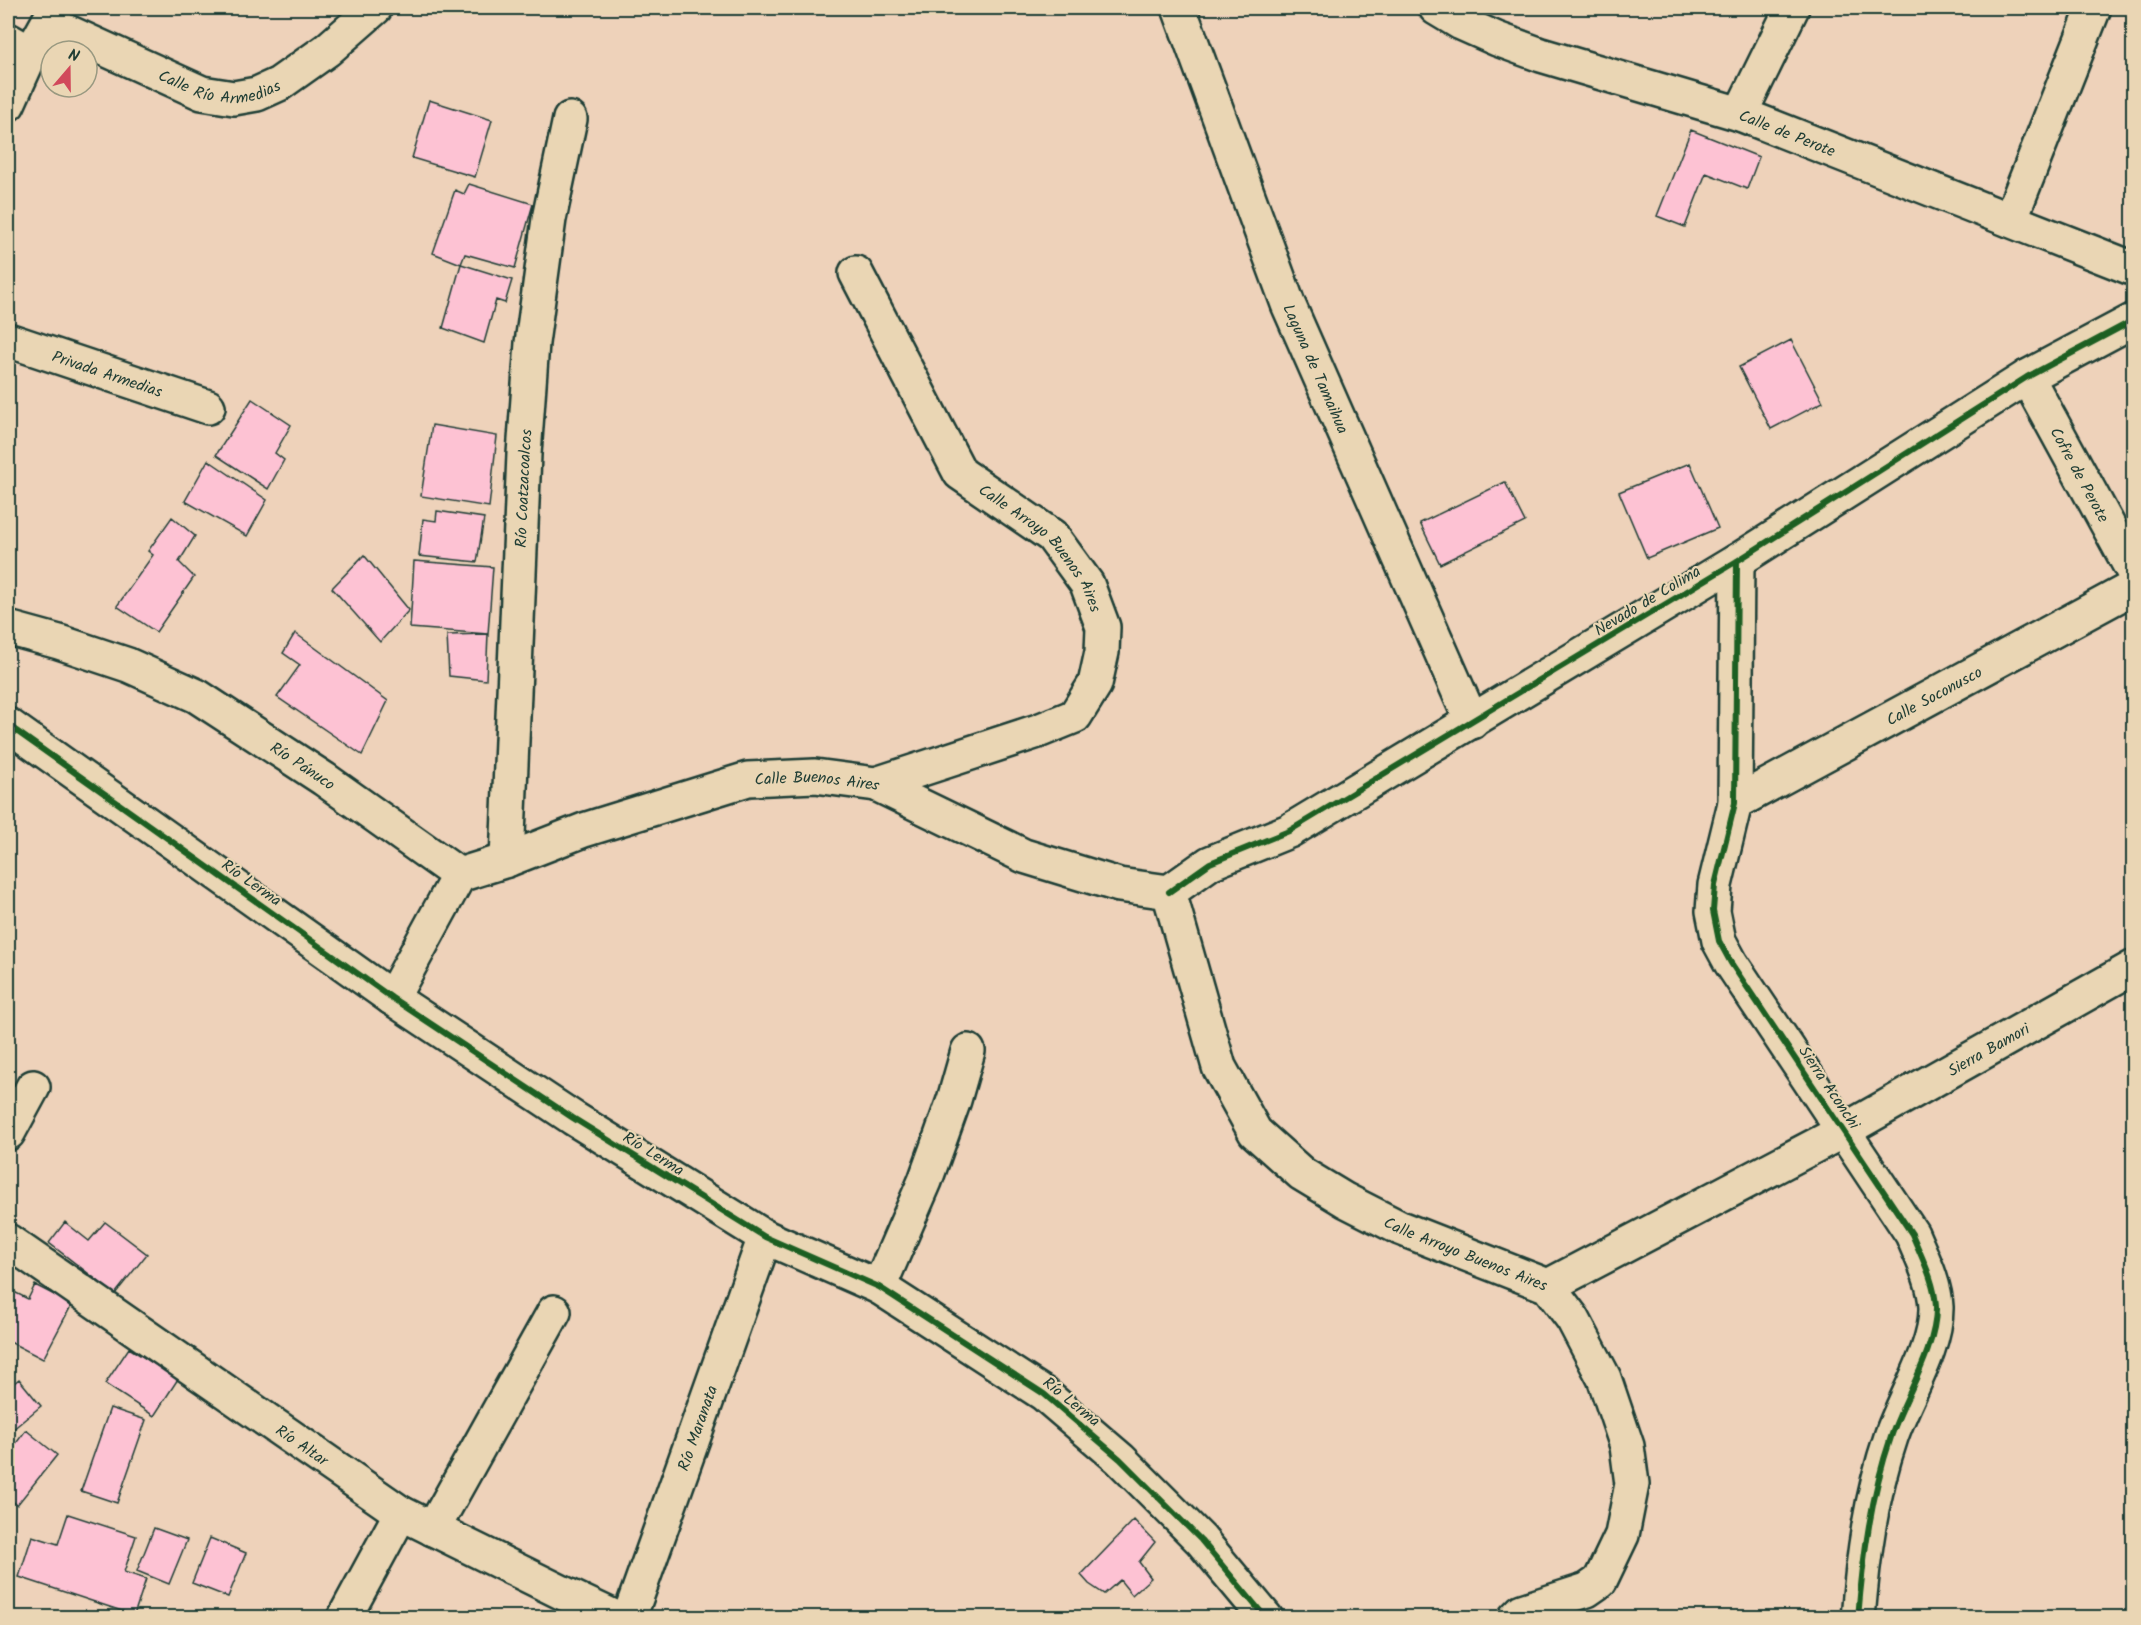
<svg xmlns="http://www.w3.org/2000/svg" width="2141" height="1625" viewBox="0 0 2141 1625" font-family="Kalam,sans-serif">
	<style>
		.building { fill: #fdc2d3; stroke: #1f3d34; stroke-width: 1.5 }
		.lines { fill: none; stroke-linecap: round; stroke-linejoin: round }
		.minor-casing { stroke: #1f3d34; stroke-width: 38 }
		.minor { stroke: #ead6b4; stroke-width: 33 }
		.cycleway-casing { stroke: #ead6b4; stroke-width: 10 }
		.cycleway { stroke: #1b5e20; stroke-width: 6 }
		.labels { text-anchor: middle; stroke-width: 4.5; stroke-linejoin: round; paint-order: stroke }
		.street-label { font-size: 16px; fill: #1f3d34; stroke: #ead6b4 }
	</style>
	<rect width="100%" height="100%" fill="#eed2ba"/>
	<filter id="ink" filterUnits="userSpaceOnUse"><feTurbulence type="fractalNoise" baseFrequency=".0167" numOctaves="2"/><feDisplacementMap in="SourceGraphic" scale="12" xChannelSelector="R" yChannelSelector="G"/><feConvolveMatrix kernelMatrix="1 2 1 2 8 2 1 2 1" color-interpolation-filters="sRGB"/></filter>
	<g filter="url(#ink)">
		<path class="building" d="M429 100 492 120 475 177 412 158Z
			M1691 130 1759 157 1747 189 1706 173 1685 227 1657 216Z
			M469 184 533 204 515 268 465 254 461 264 433 253 455 190 464 194Z
			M461 264 512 280 505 303 496 300 484 343 443 328Z
			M1791 340 1823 402 1771 429 1739 367Z
			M252 399 291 425 275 453 284 460 268 489 216 455Z
			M432 425 497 436 489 507 421 496Z
			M208 460 267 500 247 536 185 501Z
			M1690 463 1718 528 1647 558 1619 492Z
			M1505 482 1525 522 1440 564 1420 523Z
			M437 511 484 518 477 562 419 556 423 519 436 521Z
			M172 517 195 536 179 562 194 577 156 632 117 606 153 555 148 551Z
			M364 555 409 610 380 642 332 588Z
			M414 561 493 567 488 634 410 628Z
			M295 633 388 701 362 755 277 697 300 665 283 653Z
			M488 634 486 680 449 676 447 635Z
			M65 1222 89 1241 105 1222 147 1254 115 1294 49 1243Z
			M35 1285 72 1304 43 1359 8 1341V1289L28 1299Z
			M129 1348 178 1379 154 1416 105 1384Z
			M19 1379 41 1406 12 1430 8 1425V1388Z
			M110 1408 146 1420 117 1503 81 1491Z
			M26 1430 57 1455 17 1505 8 1497V1454Z
			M68 1514 136 1536 124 1572 146 1579 134 1615 19 1577 32 1536 58 1544Z
			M1134 1520 1155 1542 1139 1562 1151 1578 1132 1595 1120 1580 1104 1594 1089 1584 1081 1575Z
			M154 1528 187 1540 169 1584 137 1571Z
			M210 1538 246 1553 228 1597 192 1583Z
			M542 1610 556 1618H538Z"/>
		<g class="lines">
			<defs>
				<g id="minor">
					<path id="s1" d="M1179 8 1288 304 1472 722"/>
					<path id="s2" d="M1436 8 1461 23 1497 39 1541 55 1740 114 2134 269"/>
					<path id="s3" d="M48 23 202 93 234 98 257 94 279 84 327 50 375 8"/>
					<path d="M8 40 31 53"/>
					<path d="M8 104 31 53 56 8"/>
					<path d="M1740 114 1792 8"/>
					<path d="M2010 220 2094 8"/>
					<path id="s4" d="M856 273 960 473 1052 536 1087 584 1103 627 1102 652 1095 684 1075 716 1038 731 876 784"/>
					<path id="s5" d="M8 340 208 407"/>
					<path id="s6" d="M2027 377 2134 573"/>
					<path d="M1737 561 1735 803 1715 885 1713 911 1719 941 1731 963 1912 1234C1921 1256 1935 1282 1936 1307 1937 1348 1904 1398 1891 1437 1871 1496 1863 1556 1858 1618"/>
					<path id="s7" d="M8 628 59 642 128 665 197 696 324 779 459 875 392 998"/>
					<path d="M8 725 392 998 573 1118 765 1237 879 1287 1044 1394 1120 1459 1201 1540 1266 1618"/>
					<path id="s8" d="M1735 803 2134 587"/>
					<path id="s9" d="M507 860 524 454 532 343 549 219 570 119"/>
					<path id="s10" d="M459 875 507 860 584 830 748 779 815 776 876 784 1024 856 1119 885 1169 892"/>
					<path d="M1169 892 1210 863 1289 831 1737 561 2027 377 2134 320"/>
					<path id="s11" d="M1169 892 1219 1067 1255 1132 1302 1174 1345 1200 1400 1228 1548 1286 1573 1319 1604 1378 1627 1446 1632 1484 1622 1535 1600 1581 1587 1590 1522 1611 1515 1618"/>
					<path d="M8 1133 33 1087"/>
					<path id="s12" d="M8 1241 401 1513 561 1592 616 1618"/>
					<path id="s13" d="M1548 1286 1843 1131 2134 967"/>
					<path d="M879 1287 925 1181 954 1100 968 1051"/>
					<path d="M433 1529 554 1312"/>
					<path d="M344 1618 401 1513"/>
					<path id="s14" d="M629 1618 765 1237"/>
				</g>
			</defs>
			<use href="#minor" class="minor-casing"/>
			<use href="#minor" class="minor"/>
			<defs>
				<path id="cycleway" d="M1737 561 1735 803 1715 885 1713 911 1719 941 1731 963 1912 1234C1921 1256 1935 1282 1936 1307 1937 1348 1904 1398 1891 1437 1871 1496 1863 1556 1858 1618
					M8 725 392 998 573 1118 765 1237 879 1287 1044 1394 1120 1459 1201 1540 1266 1618
					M1169 892 1210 863 1289 831 1737 561 2027 377 2134 320"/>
			</defs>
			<use href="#cycleway" class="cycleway-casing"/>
			<use href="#cycleway" class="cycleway"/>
		</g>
	</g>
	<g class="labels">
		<g class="street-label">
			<text dy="6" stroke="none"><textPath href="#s3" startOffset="186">Calle Río Armedias</textPath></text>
			<text dy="6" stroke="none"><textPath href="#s2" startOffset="374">Calle de Perote</textPath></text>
			<text dy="6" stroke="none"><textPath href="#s1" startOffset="386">Laguna de Tamaihua</textPath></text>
			<text dy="6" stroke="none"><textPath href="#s5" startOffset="105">Privada Armedias</textPath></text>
			<text dy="6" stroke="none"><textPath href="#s6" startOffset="111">Cofre de Perote</textPath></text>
			<text dy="6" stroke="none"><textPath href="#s9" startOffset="372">Río Coatzacoalcos</textPath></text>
			<text dy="6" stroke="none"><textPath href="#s4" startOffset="338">Calle Arroyo Buenos Aires</textPath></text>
			<text transform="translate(1647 600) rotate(-31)" y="6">Nevado de Colima</text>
			<text dy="6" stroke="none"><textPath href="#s8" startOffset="226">Calle Soconusco</textPath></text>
			<text dy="6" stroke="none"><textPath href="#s7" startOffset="328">Río Pánuco</textPath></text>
			<text dy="6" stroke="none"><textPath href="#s10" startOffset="374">Calle Buenos Aires</textPath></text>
			<text transform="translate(252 882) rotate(35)" y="6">Río Lerma</text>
			<text dy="6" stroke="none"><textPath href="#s13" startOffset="500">Sierra Bamori</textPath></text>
			<text transform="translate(1830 1087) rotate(56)" y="6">Sierra Aconchi</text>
			<text transform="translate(654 1153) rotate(32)" y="6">Río Lerma</text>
			<text dy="6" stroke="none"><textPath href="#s11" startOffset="502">Calle Arroyo Buenos Aires</textPath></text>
			<text transform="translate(1072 1401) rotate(39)" y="6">Río Lerma</text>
			<text dy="6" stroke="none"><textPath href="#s14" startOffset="202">Río Maranata</textPath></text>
			<text dy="6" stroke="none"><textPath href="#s12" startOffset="358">Río Altar</textPath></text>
		</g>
	</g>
	<rect width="2141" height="1625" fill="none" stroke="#ead6b4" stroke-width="30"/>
	<rect x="15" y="15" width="2111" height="1595" fill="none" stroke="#1f3d34" stroke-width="2" filter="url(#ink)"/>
	<g transform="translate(69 69) rotate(20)"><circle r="28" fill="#ead6b4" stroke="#999981" stroke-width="1.5"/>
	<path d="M0-4.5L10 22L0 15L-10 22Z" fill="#d1495b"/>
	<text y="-9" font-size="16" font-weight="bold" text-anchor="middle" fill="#1f3d34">N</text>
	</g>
</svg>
